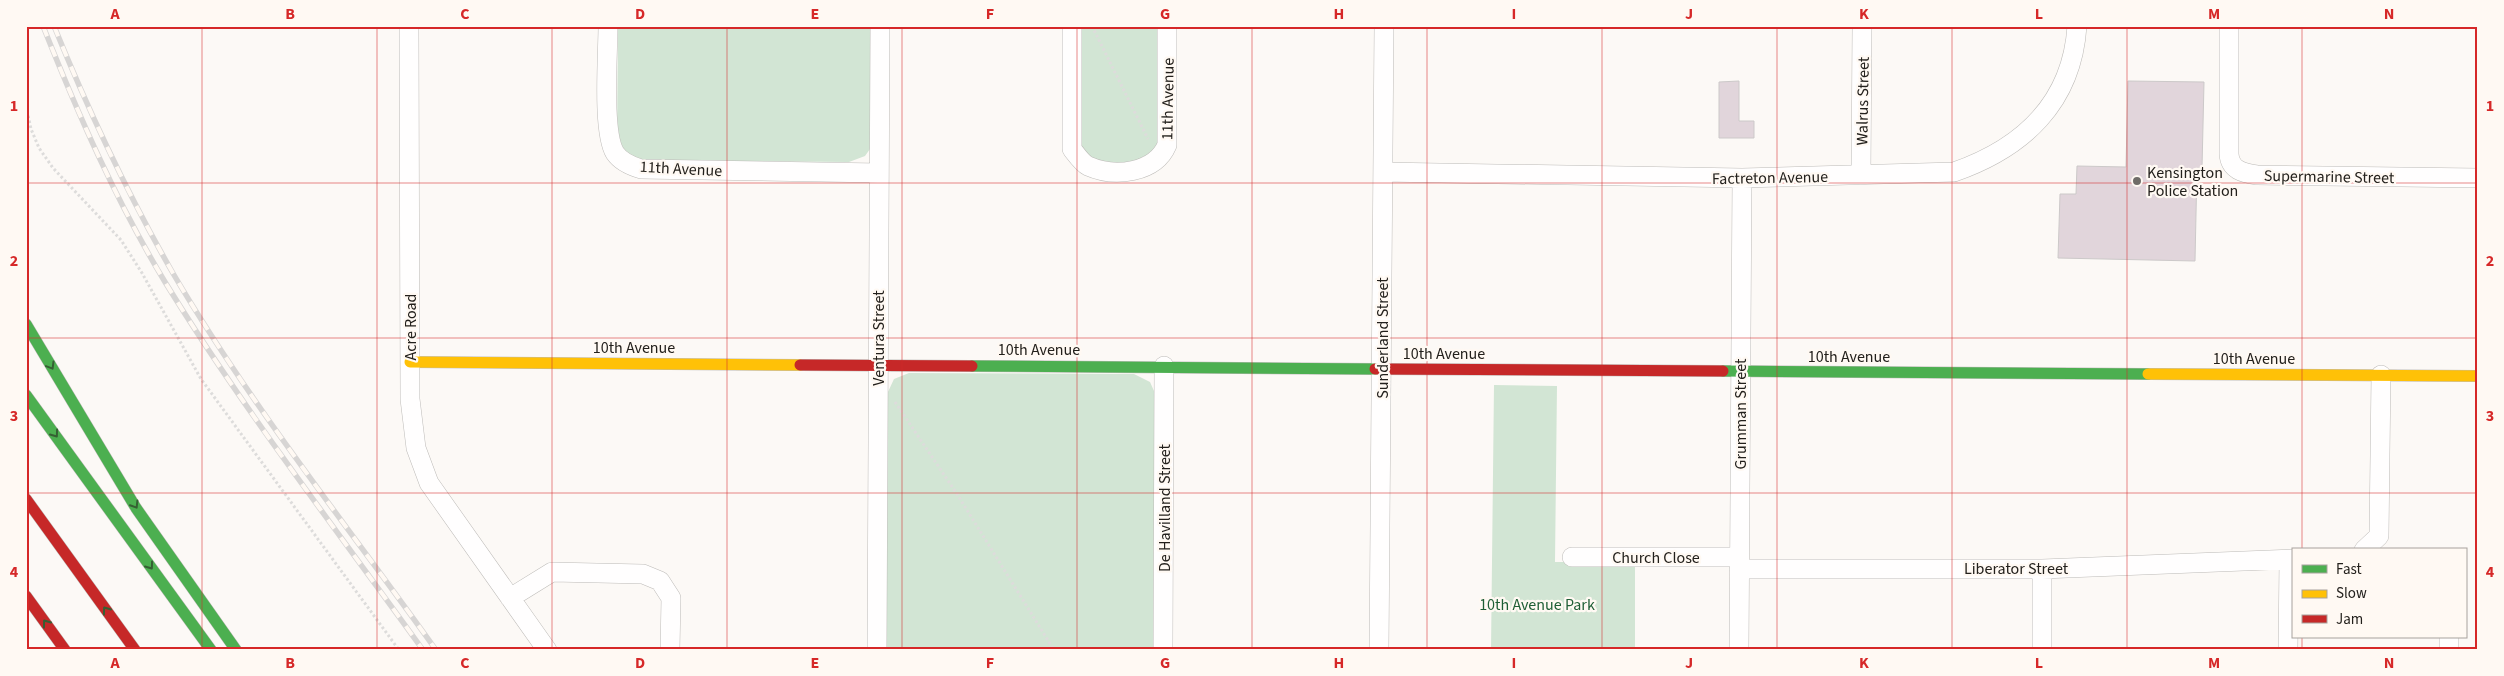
<svg xmlns="http://www.w3.org/2000/svg" width="2504" height="676" viewBox="0 0 2504 676" font-family="'Source Sans 3',sans-serif">
	<style>
		.green { fill: #d2e5d4 }
		.building { fill: #e1d5db; stroke: #ccc9c9 }
		.lines { fill: none; stroke-linecap: round; stroke-linejoin: round }
		.street-casing { stroke: #bdbbb8; stroke-width: 20 }
		.fast-casing { stroke: #bdbbb8; stroke-width: 12 }
		.slow-casing { stroke: #bdbbb8; stroke-width: 12 }
		.jam-casing { stroke: #bdbbb8; stroke-width: 12 }
		.path { stroke: #dddcdb; stroke-width: 3; stroke-dasharray: 2.5 2.5; stroke-linecap: butt }
		.street { stroke: #fffefe; stroke-width: 19 }
		.fast { stroke: #4caf50; stroke-width: 11 }
		.slow { stroke: #ffc107; stroke-width: 11 }
		.jam { stroke: #c62828; stroke-width: 11 }
		.rail-casing { stroke: #d7d5d4; stroke-width: 5.5 }
		.rail { stroke: #fff9f3; stroke-width: 4; stroke-dasharray: 11; stroke-linecap: butt }
		.oneway { stroke: #356033 }
		.grid { fill: none; stroke: #d62828; stroke-width: 1; stroke-opacity: 0.55 }
		.poi-dot { fill: #6f6c68; stroke: #fff9f3; stroke-width: 2 }
		.labels { text-anchor: middle; stroke-width: 4.5; stroke-linejoin: round; paint-order: stroke }
		.street-label { font-size: 16px; fill: #23201c; stroke: #fff9f3 }
		.poi-label { font-size: 16px; fill: #23201c; stroke: #fff9f3; text-anchor: start }
		.park-label { font-size: 16px; fill: #1e5e35; stroke: #fff9f3 }
		.neatline { fill: none; stroke: #d62828; stroke-width: 2 }
		.grid-label { font-size: 16px; text-anchor: middle; font-weight: bold; fill: #d62828 }
	</style>
	<rect width="100%" height="100%" fill="#fcf9f6"/>
	<path class="green" d="M618 26H873L870 149 865 156 849 162 640 160 623 153 617 136Z
		M1072 26H1167L1164 152 1102 170 1072 136Z
		M909 373 1134 374 1150 382 1158 400 1156 650H885L887 394 894 379Z
		M1494 385 1557 386 1555 562H1635V650H1491Z"/>
	<path class="building" d="M1739 81V121H1754V138H1719V82Z
		M2128 81 2204 82 2202 168H2197L2195 261 2058 258 2060 194H2076L2077 166 2126 167Z"/>
	<g class="lines">
		<defs>
			<path id="street" d="M409 26 410 399 416 448 429 483 547 650
				M608 26C608 54 602 132 615 153 621 162 631 166 641 169L879 173
				M1072 26V149C1076 154 1082 163 1088 166 1115 178 1155 173 1167 145V26
				M2229 26V154C2230 170 2243 173 2257 175L2478 178
				M1383 172 1742 178 1954 172C2023 148 2072 103 2077 26
				M1861 175 1862 26
				M2364 550 2379 536 2381 375
				M1572 557H1739
				M1739 569H2042L2293 559
				M2042 569V650
				M510 598 552 572 643 574 660 581 671 598 670 650
				M877 650 880 26
				M1163 650 1164 366
				M1379 650 1384 26
				M1739 650 1742 178
				M2288 650 2289 560
				M2449 650V637"/>
			<path id="fast" d="M26 324 136 508 236 650
				M972 366 1375 369
				M1723 371 2148 374
				M26 395 211 650"/>
			<path id="slow" d="M410 362 800 365
				M2148 374 2478 376"/>
			<path id="jam" d="M800 365 972 366
				M1375 369 1723 371
				M26 499 135 650
				M26 596 65 650"/>
		</defs>
		<use href="#street" class="street-casing"/>
		<use href="#fast" class="fast-casing"/>
		<use href="#slow" class="slow-casing"/>
		<use href="#jam" class="jam-casing"/>
		<path class="path" d="M1092 26 1148 139
			M26 106 31 129 39 148 53 168 121 240 142 273 201 379 399 650
			M895 402 957 494 1054 650"/>
		<use href="#street" class="street"/>
		<use href="#fast" class="fast"/>
		<use href="#slow" class="slow"/>
		<use href="#jam" class="jam"/>
		<defs>
			<path id="rail" d="M43 26C78 114 116 201 165 282 243 409 336 529 423 650
				M54 26C89 112 128 195 174 275 250 404 349 528 436 650"/>
		</defs>
		<use href="#rail" class="rail-casing"/>
		<use href="#rail" class="rail"/>
	</g>
	<defs><path id="oneway-chevron" d="M-2-3.5L2.5 0L-2 3.5" fill="none" stroke-width="1.6" stroke-linecap="round" stroke-linejoin="round" transform="scale(1.25)"/></defs>
	<g class="oneway">
		<use href="#oneway-chevron" transform="translate(51 366) rotate(59)"/>
		<use href="#oneway-chevron" transform="translate(55 434) rotate(54)"/>
		<use href="#oneway-chevron" transform="translate(135 505) rotate(58)"/>
		<use href="#oneway-chevron" transform="translate(150 566) rotate(54)"/>
		<use href="#oneway-chevron" transform="translate(106 610) rotate(-126)"/>
		<use href="#oneway-chevron" transform="translate(46 623) rotate(-126)"/>
	</g>
	<path class="grid" d="M202 26V650M377 26V650M552 26V650M727 26V650M902 26V650M1077 26V650M1252 26V650M1427 26V650M1602 26V650M1777 26V650M1952 26V650M2127 26V650M2302 26V550M26 183H2478M26 338H2478M26 493H2478M2302 637V650"/>
	<circle class="poi-dot" cx="2137" cy="181" r="5"/>
	<g class="labels">
		<g class="street-label">
			<text transform="translate(1167 99) rotate(-89)" y="6">11th Avenue</text>
			<text transform="translate(1862 101) rotate(-89)" y="6">Walrus Street</text>
			<text transform="translate(681 168) rotate(3)" y="6">11th Avenue</text>
			<text transform="translate(2329 176) rotate(1)" y="6">Supermarine Street</text>
			<text transform="translate(1770 177) rotate(-1)" y="6">Factreton Avenue</text>
			<text transform="translate(410 327) rotate(-90)" y="6">Acre Road</text>
			<text transform="translate(878 338) rotate(-90)" y="6">Ventura Street</text>
			<text transform="translate(1382 338) rotate(-90)" y="6">Sunderland Street</text>
			<text x="634" y="353">10th Avenue</text>
			<text x="1039" y="355">10th Avenue</text>
			<text x="1444" y="359">10th Avenue</text>
			<text x="1849" y="362">10th Avenue</text>
			<text x="2254" y="364">10th Avenue</text>
			<text transform="translate(1740 414) rotate(-90)" y="6">Grumman Street</text>
			<text transform="translate(1164 508) rotate(-90)" y="6">De Havilland Street</text>
			<text x="1656" y="563">Church Close</text>
			<text x="2016" y="574">Liberator Street</text>
		</g>
		<g class="poi-label">
			<text x="2147" y="178">Kensington<tspan x="2147" dy="18">Police Station</tspan></text>
		</g>
		<g class="park-label">
			<text x="1537" y="610">10th Avenue Park</text>
		</g>
	</g>
	<rect width="2504" height="676" fill="none" stroke="#fff9f3" stroke-width="55"/>
	<rect x="2292" y="548" width="175" height="90" fill="#fff9f3" stroke="#a7a29d"/>
	<rect x="2302" y="565" width="25" height="8" fill="#4caf50" stroke="#a7a29d"/>
	<text x="2336" y="574" font-size="15" fill="#23201c">Fast</text>
	<rect x="2302" y="590" width="25" height="8" fill="#ffc107" stroke="#a7a29d"/>
	<text x="2336" y="598" font-size="15" fill="#23201c">Slow</text>
	<rect x="2302" y="615" width="25" height="8" fill="#c62828" stroke="#a7a29d"/>
	<text x="2336" y="624" font-size="15" fill="#23201c">Jam</text>
	<rect x="28" y="28" width="2448" height="620" class="neatline"/>
	<g class="grid-label">
		<text x="115" y="19">A</text>
		<text x="290" y="19">B</text>
		<text x="465" y="19">C</text>
		<text x="640" y="19">D</text>
		<text x="815" y="19">E</text>
		<text x="990" y="19">F</text>
		<text x="1165" y="19">G</text>
		<text x="1339" y="19">H</text>
		<text x="1514" y="19">I</text>
		<text x="1689" y="19">J</text>
		<text x="1864" y="19">K</text>
		<text x="2039" y="19">L</text>
		<text x="2214" y="19">M</text>
		<text x="2389" y="19">N</text>
		<text x="14" y="111">1</text>
		<text x="2490" y="111">1</text>
		<text x="14" y="266">2</text>
		<text x="2490" y="266">2</text>
		<text x="14" y="421">3</text>
		<text x="2490" y="421">3</text>
		<text x="14" y="577">4</text>
		<text x="2490" y="577">4</text>
		<text x="115" y="668">A</text>
		<text x="290" y="668">B</text>
		<text x="465" y="668">C</text>
		<text x="640" y="668">D</text>
		<text x="815" y="668">E</text>
		<text x="990" y="668">F</text>
		<text x="1165" y="668">G</text>
		<text x="1339" y="668">H</text>
		<text x="1514" y="668">I</text>
		<text x="1689" y="668">J</text>
		<text x="1864" y="668">K</text>
		<text x="2039" y="668">L</text>
		<text x="2214" y="668">M</text>
		<text x="2389" y="668">N</text>
	</g>
</svg>
